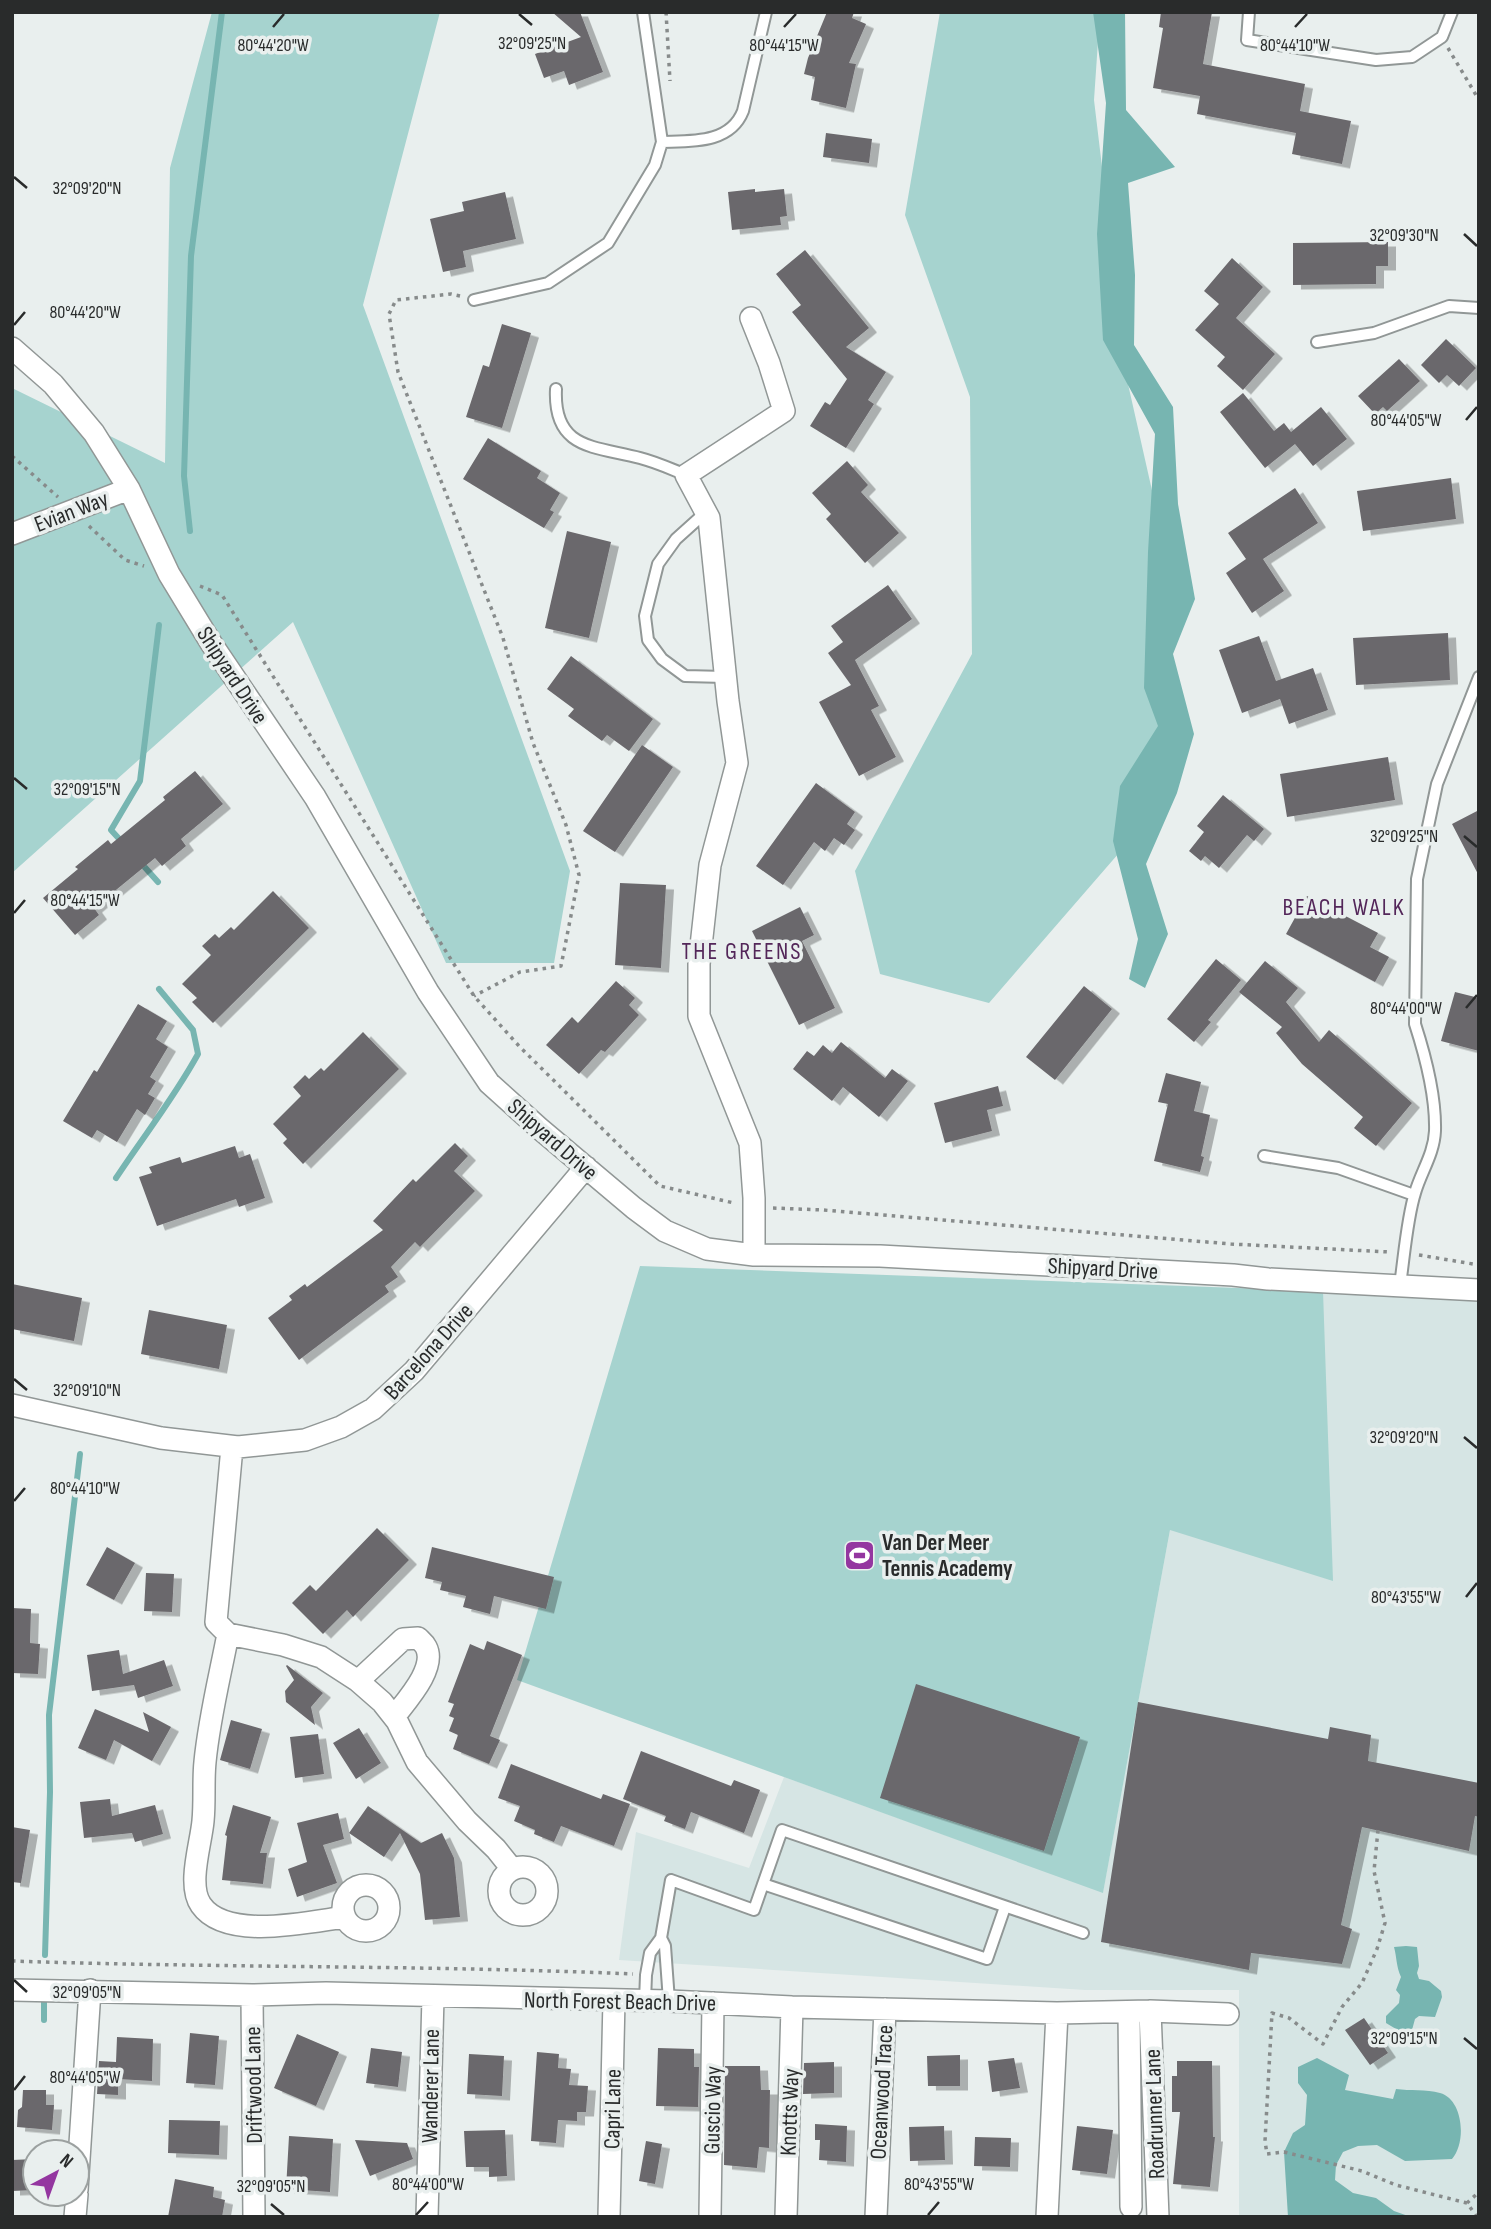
<svg xmlns="http://www.w3.org/2000/svg" width="1491" height="2229" viewBox="0 0 1491 2229" font-family="'Sofia Sans Condensed',sans-serif">
	<style>
		.built { fill: #d6e5e4 }
		.green { fill: #a6d3cf }
		.water { fill: #77b5b1 }
		.lines { fill: none; stroke-linecap: round; stroke-linejoin: round }
		.stream { stroke: #77b5b1; stroke-width: 6 }
		.building { fill: #6b686c; filter: url(#shadow) }
		.lane-casing { stroke: #919796; stroke-width: 14 }
		.street-casing { stroke: #919796; stroke-width: 24 }
		.path { stroke: #878b8b; stroke-width: 3.5; stroke-dasharray: 3.5 5; stroke-linecap: butt }
		.lane { stroke: #fff; stroke-width: 10 }
		.street { stroke: #fff; stroke-width: 21 }
		.ticks { fill: none; stroke: #292b2b; stroke-width: 2.5 }
		.labels { text-anchor: middle; stroke-width: 7; stroke-linejoin: round; paint-order: stroke }
		.street-label { font-size: 23px; fill: #292b2b; stroke: #e9efee }
		.poi-label { font-size: 23px; font-weight: bold; fill: #292b2b; stroke: #e9efee; text-anchor: start }
		.neighbourhood-label { font-size: 24px; letter-spacing: 2px; fill: #532659; stroke: #e9efee }
		.ticks-label { font-size: 18px; text-anchor: middle; fill: #292b2b; stroke: #e9efee; stroke-width: 7; stroke-linejoin: round; paint-order: stroke }
	</style>
	<defs>
		<filter id="shadow"><feDropShadow dx="8" dy="4.5" stdDeviation="0" flood-color="#0004"/></filter>
	</defs>
	<rect width="100%" height="100%" fill="#e9efee"/>
	<path class="built" d="M1323 1291 1479 1296V2217H1239V1990H1085L619 1960 636 1832 749 1868 784 1777 1103 1892 1170 1530Z"/>
	<path class="green" d="M212 12H440L363 305 570 871 554 963H446L293 622 12 873V388L165 463 170 168Z
		M940 12H1100L1094 100 1128 384 1158 517V808L989 1003 880 974 855 871 972 654 970 397 905 215Z
		M640 1266 1323 1291 1333 1581 1170 1530 1103 1893 517 1680Z"/>
	<path class="water" d="M1093 12H1125L1126 110 1175 167 1128 183 1135 275 1134 345 1173 407 1178 504 1195 599 1173 654 1194 734 1177 793 1146 864 1168 934 1145 988 1129 979 1138 939 1113 841 1120 786 1158 726 1144 688 1148 552 1155 434 1103 340 1097 234 1106 103Z
		M1406 1946 1417 1947 1419 1966 1417 1973 1419 1979 1429 1981 1441 1991 1442 1997 1435 2017 1419 2016 1415 2019 1412 2030 1406 2035 1386 2023V2016L1399 2003 1400 1995 1396 1990 1401 1977C1396 1966 1397 1958 1394 1947Z
		M1317 2058 1349 2075 1345 2090 1393 2099 1396 2089C1410 2091 1426 2089 1440 2093 1463 2099 1467 2142 1452 2159L1405 2161 1377 2145 1358 2146 1343 2152 1336 2165 1335 2180 1353 2193 1376 2198 1394 2211 1411 2217H1288L1284 2152 1293 2133 1305 2125 1307 2095 1298 2083V2067Z"/>
	<g class="lines">
		<path class="stream" d="M190 531 184 476 191 256 222 12
			M122 842 111 830 140 781 159 625
			M141 863 158 882
			M116 1178C143 1137 174 1098 198 1054L193 1030 159 989
			M45 1955 50 1792 49 1715 80 1454
			M44 2020V2001"/>
	</g>
	<path class="building" d="M552 12H580L603 72 569 85 564 71 544 78 535 54 581 37Z
		M827 12H854L852 18 866 24 849 63 856 64 846 108 811 100 815 77 804 74 808 58Z
		M1161 12H1212L1203 64 1305 84 1300 111 1351 121 1342 164 1292 154 1296 133 1197 114 1200 96 1153 88 1163 28 1159 27Z
		M826 133 872 139 869 163 823 157Z
		M755 189V192L784 189 787 216 780 217 781 225 732 230 728 192Z
		M505 192 516 239 463 251 466 267 443 272 430 219 464 211 462 202Z
		M1388 242V266H1376V284L1293 285V243Z
		M805 250 869 328 846 347 886 372 868 400 874 404 846 448 810 426 825 402 830 405 847 379 792 312 801 305 776 274Z
		M1232 258 1263 287 1236 318 1275 354 1243 390 1217 366 1225 357 1195 330 1219 304 1204 291Z
		M502 324 531 333 502 428 466 417 483 365 489 367Z
		M1446 339 1476 368 1459 386 1447 375 1439 383 1421 365Z
		M1399 359 1420 381 1387 411 1383 407 1375 414 1358 396Z
		M1243 393 1274 431 1284 423 1291 432 1321 407 1347 439 1313 466 1295 444 1265 468 1220 412Z
		M488 438 541 471 537 478 560 493 550 510 554 512 544 528 463 479Z
		M847 461 868 485 861 492 899 533 865 563 826 519 831 514 812 493Z
		M1451 478 1456 519 1363 531 1357 491Z
		M1295 488 1318 523 1263 559 1284 591 1252 613 1226 573 1246 559 1228 533Z
		M567 531 611 542 589 638 545 628Z
		M888 585 912 619 855 660 879 706 871 710 896 757 859 776 819 702 851 685 828 653 843 642 831 626Z
		M1448 633 1450 680 1356 685 1353 638Z
		M1259 636 1276 681 1313 668 1328 710 1289 724 1280 699 1242 713 1219 650Z
		M571 656 653 719 629 751 607 735 602 741 568 716 574 709 547 689Z
		M642 745 673 767 615 852 583 831Z
		M1388 757 1395 800 1287 817 1280 774Z
		M195 771 223 804 181 839 186 846 162 866 155 858 94 908 99 915 75 935 43 898 78 869 75 867 108 840 111 844 165 800 163 797Z
		M816 783 855 812 847 824 855 830 844 845 834 838 825 851 814 842 783 885 756 866Z
		M1223 795 1264 829 1254 841 1247 835 1219 868 1205 856 1201 861 1189 851 1204 832 1197 826Z
		M1479 810V876L1452 824Z
		M620 883 666 885 661 968 615 965Z
		M273 891 309 928 213 1023 192 1002 197 998 182 984 211 955 202 946 215 934 219 938 231 927 234 930Z
		M1307 896 1378 933 1370 947 1389 957 1375 982 1286 934Z
		M800 907 814 935 802 941 835 1008 799 1025 752 931Z
		M1216 959 1241 980 1208 1020 1211 1022 1194 1042 1167 1019Z
		M1265 961 1298 988 1286 1002 1319 1042 1329 1030 1412 1103 1376 1146 1354 1128 1363 1117 1302 1064 1276 1033 1282 1027 1239 992Z
		M616 981 635 998 629 1005 639 1015 605 1052 601 1050 579 1074 546 1045 572 1017 578 1023Z
		M1084 986 1112 1009 1055 1080 1026 1057Z
		M1455 992 1479 998V1051L1441 1041Z
		M138 1004 167 1021 156 1039 168 1047 150 1077 156 1081 148 1094 155 1098 145 1115 137 1109 117 1142 97 1130 92 1138 63 1121 94 1070 97 1072Z
		M363 1032 399 1069 303 1164 283 1143 287 1139 273 1124 301 1096 293 1087 305 1075 309 1079 321 1068 324 1071Z
		M841 1042 885 1078 892 1069 908 1081 879 1117 843 1087 832 1101 793 1069 807 1051 814 1056 823 1045 832 1053Z
		M1166 1073 1201 1082 1194 1111 1210 1115 1201 1156 1204 1157 1200 1172 1154 1161 1168 1104 1158 1102Z
		M998 1086 1003 1106 987 1110 992 1131 945 1143 934 1103Z
		M455 1143 468 1156 454 1171 475 1191 420 1247 415 1242 391 1267 398 1277 385 1286 389 1292 299 1360 268 1318 292 1300 289 1296 305 1284 307 1287 383 1230 373 1221 413 1179 416 1182Z
		M235 1146 239 1158 250 1154 265 1198 239 1207 236 1199 157 1226 139 1177 152 1173 149 1167 180 1157 182 1163Z
		M12 1284 82 1298 74 1341 12 1329Z
		M149 1310 227 1325 219 1369 141 1354Z
		M377 1528 409 1560 353 1617 347 1610 323 1634 292 1603 310 1585 316 1591Z
		M107 1547 135 1563 114 1600 86 1585Z
		M432 1547 554 1577 546 1609 494 1596 490 1614 463 1607 466 1596 440 1590 442 1582 425 1578Z
		M146 1573 174 1574 172 1612 144 1611Z
		M12 1608 31 1609 30 1643 40 1644 38 1674 12 1673Z
		M487 1641 522 1655 490 1736 500 1740 489 1764 453 1749 458 1735 449 1731 454 1718 449 1716 454 1704 448 1702 470 1644 484 1650Z
		M119 1650 123 1674 164 1660 173 1686 138 1698 134 1685 92 1691 87 1655Z
		M287 1665 323 1693 311 1707 315 1725 286 1702 285 1691 294 1680 286 1666Z
		M916 1684 1080 1737 1044 1851 880 1798Z
		M1138 1702 1328 1739 1330 1727 1371 1735 1368 1761 1479 1783V1817L1475 1816 1469 1851 1362 1827 1341 1925 1352 1929 1342 1964 1251 1953 1249 1970 1101 1942Z
		M95 1709 149 1732 143 1712 171 1727 152 1761 114 1740 106 1760 78 1748Z
		M231 1720 262 1729 250 1769 220 1760Z
		M359 1728 381 1763 356 1779 333 1743Z
		M318 1734 324 1774 295 1778 290 1737Z
		M641 1751 731 1786 734 1780 760 1790 744 1833 691 1812 685 1829 664 1821 666 1816 623 1799Z
		M511 1764 601 1799 603 1794 630 1804 614 1846 561 1826 554 1842 534 1834 535 1830 514 1821 520 1806 498 1798Z
		M110 1799 112 1816 155 1805 163 1834 135 1842 132 1833 84 1838 80 1802Z
		M233 1805 271 1817 260 1853H267L263 1884 222 1880 227 1836 225 1835Z
		M368 1806 421 1843 442 1833 454 1858 460 1917 425 1920 420 1874 400 1833 384 1857 349 1833Z
		M338 1813 344 1839 323 1845 337 1883 297 1897 288 1869 307 1862 297 1823Z
		M12 1827 30 1830 21 1883 12 1882Z
		M1364 2018 1388 2053 1370 2065 1345 2030Z
		M190 2033 219 2036 215 2085 186 2083Z
		M297 2034 339 2052 316 2106 274 2088Z
		M117 2037 153 2039 152 2081 118 2079V2095L97 2094 99 2061 116 2062Z
		M371 2048 402 2052 398 2087 366 2083Z
		M658 2048 694 2049V2067H699L698 2107 656 2106Z
		M537 2052 559 2054 558 2068 571 2069 569 2085 588 2086 586 2112H577V2121L558 2120 556 2143 531 2141Z
		M469 2054 504 2056 502 2096 467 2094Z
		M960 2055V2086H928L927 2056Z
		M1014 2058 1020 2088 992 2092 988 2061Z
		M1177 2061H1212L1213 2137H1215L1210 2187 1173 2184 1180 2112H1172V2076H1177Z
		M834 2062V2093L803 2094 804 2063Z
		M725 2066H760L761 2090H770L769 2148 759 2147 757 2168 724 2165Z
		M23 2090H46V2105H54L52 2130 17 2127 18 2110 22 2107Z
		M169 2120 220 2121 219 2155 168 2153Z
		M815 2124 847 2126 846 2162 819 2160 820 2140H815Z
		M944 2126 945 2160 910 2161 909 2127Z
		M1077 2126 1113 2130 1107 2174 1072 2170Z
		M505 2130 507 2176 489 2177V2167H466L464 2131Z
		M289 2136 333 2139 330 2192 286 2189Z
		M975 2137 1011 2138 1010 2167 974 2166Z
		M355 2140 407 2143 413 2159 370 2176Z
		M646 2141 662 2144 655 2184 639 2181Z
		M35 2159V2190L12 2191V2160Z
		M175 2179 214 2187 213 2197 225 2200 222 2217H168Z"/>
	<g class="lines">
		<defs>
			<path id="lane" d="M643 12 662 142C691 141 730 144 743 111L766 12
				M1249 12 1247 40 1376 60 1412 57 1442 37 1452 12
				M474 300 548 283 608 243 655 165 662 142
				M1317 342 1374 333 1449 306 1479 308
				M556 389C553 450 595 446 640 458 656 462 671 469 686 475
				M706 512 676 539 658 564 645 616 648 640 662 659 685 676 725 677
				M1264 1156 1338 1168 1414 1195
				M1400 1285C1404 1258 1407 1218 1415 1193 1421 1172 1434 1154 1435 1131 1436 1096 1426 1058 1415 1024L1417 879 1437 784 1479 677
				M763 1884 987 1959 1005 1907
				M661 1938 665 1946 669 2001
				M645 2001 646 1975 650 1953 661 1938 671 1880 754 1910 782 1830 1083 1933"/>
			<path id="street" d="M751 318 769 363 784 411 686 475 709 518 728 701 737 763 710 865 699 964V1016L750 1143 754 1198V1255
				M12 348 53 384 94 433 129 489 169 574 211 643 315 797 428 992 489 1083 539 1128 634 1208 665 1231 707 1249 754 1255 880 1256 1233 1275 1268 1279 1479 1290
				M12 534 129 489
				M12 1405 161 1438 238 1447 305 1440 341 1427 373 1409 414 1371 586 1167
				M232 1447 216 1622 228 1634 283 1645 321 1657 358 1681 382 1702 397 1721 417 1762 467 1821 496 1849 512 1869
				M228 1634C220 1676 209 1719 205 1762 203 1781 205 1801 203 1821 201 1844 187 1885 201 1905 226 1941 308 1922 345 1917
				M358 1681 403 1639 418 1638C421 1641 424 1643 426 1647 437 1668 406 1701 394 1717
				M499 1891a24 24 0 1 1 48 0a24 24 0 1 1-48 0Z
				M343 1908a23 23 0 1 1 46 0a23 23 0 1 1-46 0Z
				M12 1990 252 1995 326 1993 669 2001 792 2007 1057 2013 1150 2011 1228 2014
				M252 1995 254 2217
				M1150 2011 1158 2217
				M1129 2012 1131 2207
				M77 2190 90 1990
				M75 2217 77 2194
				M427 2217 433 1997
				M609 2217 614 2000
				M710 2217 713 2003
				M786 2217 792 2007
				M876 2217 885 2009
				M1047 2217 1057 2013"/>
		</defs>
		<use href="#lane" class="lane-casing"/>
		<use href="#street" class="street-casing"/>
		<path class="path" d="M666 12 670 81
			M1448 48 1479 100
			M460 296 451 294 396 300 389 314 398 372 503 638 533 743 566 825 579 875 561 966 520 972 474 996
			M12 456 58 497
			M89 526 125 560 144 566
			M200 586 222 595 474 996 519 1046 660 1186 734 1203
			M773 1208 823 1210 1231 1244 1390 1252
			M1419 1255 1479 1265
			M1378 1830 1374 1871 1385 1923 1377 1949 1362 1983 1342 2007 1323 2044 1289 2018 1272 2013 1265 2141 1267 2154 1284 2152 1362 2171 1396 2185 1467 2203
			M12 1961C219 1968 426 1965 633 1974
			M1477 2217 1467 2203 1479 2192"/>
		<use href="#lane" class="lane"/>
		<use href="#street" class="street"/>
	</g>
	<path class="ticks" d="M519 14 532 25M273 27 284 14M784 27 796 14M1295 27 1307 14M14 177 27 188M1464 234 1477 246M14 325 25 312M1466 420 1477 407M14 778 27 789M1464 836 1477 847M14 913 25 900M1466 1008 1477 995M14 1379 27 1390M1464 1437 1477 1448M14 1501 25 1488M1466 1597 1477 1583M14 1980 27 1992M1464 2038 1477 2049M14 2090 25 2076M271 2204 284 2215M416 2215 428 2202M928 2215 939 2202"/>
	<defs>
		<symbol id="stadium-square" viewBox="-11 -11 22 22"><rect x="-9" y="-9" width="18" height="18" rx="4" fill="#9436a0" stroke="#e9efee"/><path d="M0-5a6.5 5 0 1 0 0 10a6.5 5 0 1 0 0-10ZM-3.5-1.8h7v3.6h-7Z" fill="#fff"/></symbol>
	</defs>
	<g fill-rule="evenodd">
		<use href="#stadium-square" x="842" y="1538" width="35" height="35"/>
	</g>
	<g class="labels">
		<g class="street-label">
			<text transform="translate(71 511) rotate(-21)" y="8">Evian Way</text>
			<text transform="translate(233 675) rotate(57)" y="8">Shipyard Drive</text>
			<text transform="translate(553 1139) rotate(41)" y="8">Shipyard Drive</text>
			<text transform="translate(1103 1268) rotate(3)" y="8">Shipyard Drive</text>
			<text transform="translate(428 1351) rotate(-48)" y="8">Barcelona Drive</text>
			<text transform="translate(620 2001) rotate(1)" y="8">North Forest Beach Drive</text>
			<text transform="translate(253 2085) rotate(-91)" y="8">Driftwood Lane</text>
			<text transform="translate(430 2086) rotate(-89)" y="8">Wanderer Lane</text>
			<text transform="translate(881 2092) rotate(-87)" y="8">Oceanwood Trace</text>
			<text transform="translate(612 2109) rotate(-89)" y="8">Capri Lane</text>
			<text transform="translate(712 2110) rotate(-89)" y="8">Guscio Way</text>
			<text transform="translate(789 2112) rotate(-88)" y="8">Knotts Way</text>
			<text transform="translate(1154 2114) rotate(-92)" y="8">Roadrunner Lane</text>
		</g>
		<g class="poi-label">
			<text x="882" y="1550">Van Der Meer<tspan x="882" dy="26">Tennis Academy</tspan></text>
		</g>
		<g class="neighbourhood-label">
			<text x="1344" y="915">BEACH WALK</text>
			<text x="742" y="959">THE GREENS</text>
		</g>
	</g>
	<g class="ticks-label">
		<text x="532" y="49">32°09'25"N</text>
		<text x="273" y="51">80°44'20"W</text>
		<text x="784" y="51">80°44'15"W</text>
		<text x="1295" y="51">80°44'10"W</text>
		<text x="87" y="194">32°09'20"N</text>
		<text x="1404" y="241">32°09'30"N</text>
		<text x="85" y="318">80°44'20"W</text>
		<text x="1406" y="426">80°44'05"W</text>
		<text x="87" y="795">32°09'15"N</text>
		<text x="1404" y="842">32°09'25"N</text>
		<text x="85" y="906">80°44'15"W</text>
		<text x="1406" y="1014">80°44'00"W</text>
		<text x="87" y="1396">32°09'10"N</text>
		<text x="1404" y="1443">32°09'20"N</text>
		<text x="85" y="1494">80°44'10"W</text>
		<text x="1406" y="1603">80°43'55"W</text>
		<text x="87" y="1998">32°09'05"N</text>
		<text x="1404" y="2044">32°09'15"N</text>
		<text x="85" y="2083">80°44'05"W</text>
		<text x="428" y="2190">80°44'00"W</text>
		<text x="939" y="2190">80°43'55"W</text>
		<text x="271" y="2192">32°09'05"N</text>
	</g>
	<rect width="1491" height="2229" fill="none" stroke="#292b2b" stroke-width="28"/>
	<g transform="translate(56 2173) rotate(41)"><circle r="33" fill="#e9efee" stroke="#9ca1a0" stroke-width="2"/>
	<path d="M0-5L12 26L0 18L-12 26Z" fill="#9436a0"/>
	<text y="-10" font-size="19" font-weight="bold" text-anchor="middle" fill="#292b2b">N</text>
	</g>
</svg>
